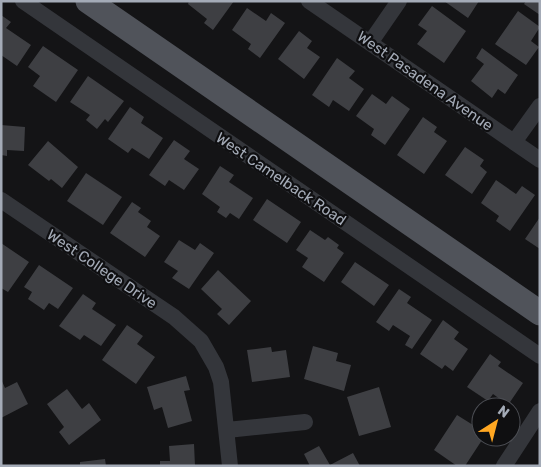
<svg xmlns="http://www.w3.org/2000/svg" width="541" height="467" viewBox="0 0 541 467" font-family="Rubik,sans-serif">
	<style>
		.building { fill: #3e3f43 }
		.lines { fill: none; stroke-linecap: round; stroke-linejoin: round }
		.street { stroke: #34363b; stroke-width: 16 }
		.primary { stroke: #50535a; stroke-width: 25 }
		.labels { text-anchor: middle; stroke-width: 4.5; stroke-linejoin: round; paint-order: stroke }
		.street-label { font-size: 15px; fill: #a4abb7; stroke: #0f0f11 }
	</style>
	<rect width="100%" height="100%" fill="#141416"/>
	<path class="building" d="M189 1H234L213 30 204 23 207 19 188 4Z
		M444 1H479L468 18Z
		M526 1H540V15L524 4Z
		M432 6 466 31 444 63 417 44 427 31 418 25Z
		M247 8 266 21 271 13 285 23 260 58 248 49 251 44 232 30Z
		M518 11 540 27 531 41 539 47 526 65 495 44Z
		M1 15 11 22 6 28 31 45 17 66 1 55Z
		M299 31 312 41 307 48 320 57 304 79 278 59Z
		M43 46 78 70 56 102 33 86 40 76 28 67Z
		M482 48 518 75 505 94 498 89 492 98 471 81 484 64 476 58Z
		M337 58 355 71 349 78 364 89 349 111 333 100 329 107 312 95Z
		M88 76 124 101 108 122 105 119 97 129 86 120 90 115 70 102Z
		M372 94 386 104 392 96 410 109 385 145 371 135 374 129 356 116Z
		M130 107 144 117 141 123 163 138 149 159 132 148 128 153 108 139Z
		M423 117 437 127 434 132 447 141 424 174 397 155Z
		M1 125 25 127 24 151 7 150V156L1 155Z
		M174 140 190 151 184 159 199 169 184 190 169 180 165 186 149 175Z
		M48 141 78 167 62 188 51 179 49 181 28 165Z
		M465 147 484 160 480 166 487 172 472 194 445 175Z
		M220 166 234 175 229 182 253 198 239 219 230 213 226 218 217 212 220 207 202 194Z
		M86 173 122 197 103 225 67 201Z
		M496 180 516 194 522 186 535 195 510 231 496 221 499 216 481 203Z
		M267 199 301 222 287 243 253 220Z
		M132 202 141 208 138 212 151 221 147 227 160 236 145 257 110 233Z
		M540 217V249L525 239Z
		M310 230 325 240 328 237 339 245 337 248 344 253 324 282 302 267 308 258 296 250Z
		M179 240 195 250 200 243 214 253 189 289 172 278 178 271 164 262Z
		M1 243 29 262 8 292 1 288Z
		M355 262 389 285 374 306 341 282Z
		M39 265 73 288 58 309 49 303 44 310 28 299 32 292 24 287Z
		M218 270 251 301 229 325 217 314 222 309 201 289Z
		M399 289 411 297 407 303 432 320 412 349 405 345 410 336 393 325 389 331 376 322Z
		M83 294 96 303 92 309 116 325 101 346 84 335 80 340 59 326Z
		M443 320 459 332 454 339 468 349 453 371 445 365 442 369 420 354Z
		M127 325 143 336 137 344 155 357 136 384 102 360Z
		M313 346 338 353 336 361 351 365 344 391 304 379Z
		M271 347 272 352 286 350 290 377 252 382 247 350Z
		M490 354 501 362 498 366 523 383 508 405 493 394 488 401 467 387Z
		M186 376 190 390 184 391 192 421 168 428 162 407 154 410 147 387Z
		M1 379 5 388 17 382 28 404 1 418Z
		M379 387 391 427 359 436 347 397Z
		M67 389 82 409 89 403 101 420 69 445 59 432 64 427 47 404Z
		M457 415 481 430V437H484L465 466H457L434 450Z
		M194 444 195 466H160V461H170L169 446Z
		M319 446 330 465 353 453 360 466H310L304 454Z
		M105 459 106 466H80V462Z"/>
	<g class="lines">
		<path class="street" d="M23 1 540 356
			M309 1 540 160
			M370 43 399 1
			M514 142 540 106
			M1 200 174 317 201 341 216 367 221 382 230 466
			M227 430 305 422
			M504 466 540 411"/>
		<path class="primary" d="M88 1 540 313"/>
	</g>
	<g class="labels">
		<g class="street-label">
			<text transform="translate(425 81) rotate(35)" y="5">West Pasadena Avenue</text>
			<text transform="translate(281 179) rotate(34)" y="5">West Camelback Road</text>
			<text transform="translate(102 269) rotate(34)" y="5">West College Drive</text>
		</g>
	</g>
	<rect width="541" height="467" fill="none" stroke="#a4abb7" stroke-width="5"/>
	<g transform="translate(496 422) rotate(36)"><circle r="24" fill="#0f0f11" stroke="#4b4d53"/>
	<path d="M0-4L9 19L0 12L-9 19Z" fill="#ffa722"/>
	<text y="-8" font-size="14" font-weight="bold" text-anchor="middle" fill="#a4abb7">N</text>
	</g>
</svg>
